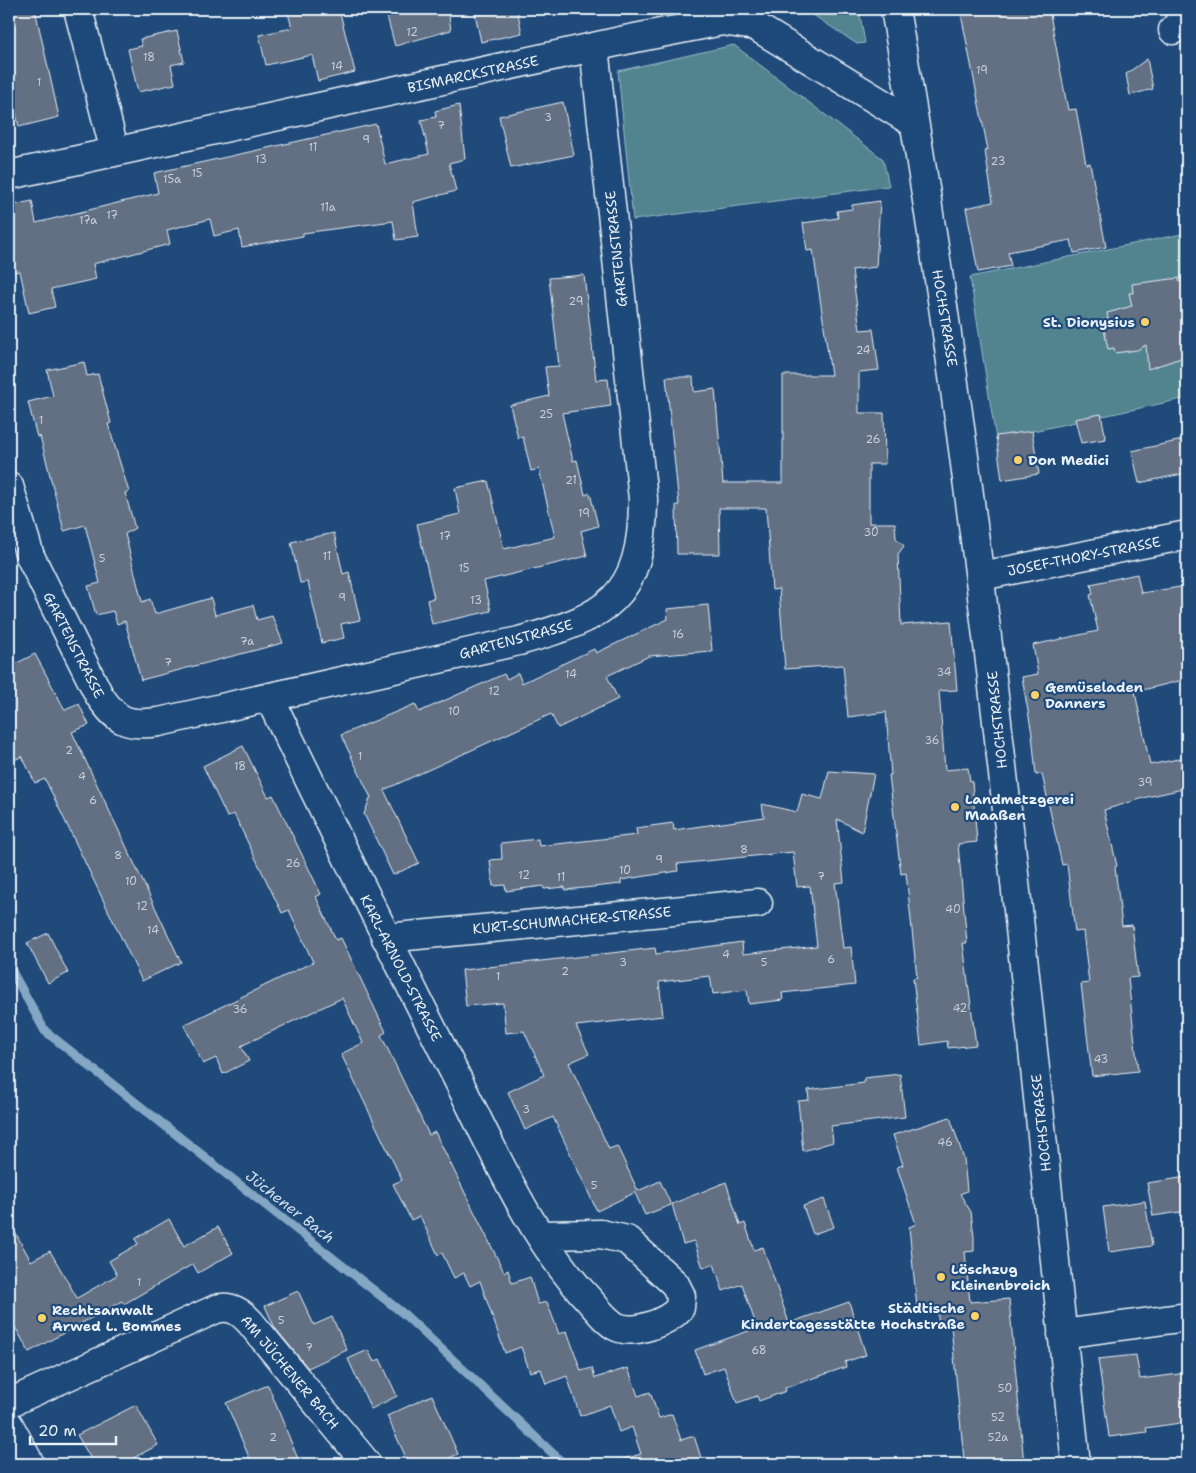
<svg xmlns="http://www.w3.org/2000/svg" width="1196" height="1473" viewBox="0 0 1196 1473" font-family="'Shantell Sans',sans-serif">
	<style>
		.green { fill: #51848f; stroke: #9cbac4 }
		.lines { fill: none; stroke-linecap: round; stroke-linejoin: round }
		.stream { stroke: #84a7c3; stroke-width: 9 }
		.building { fill: #646f83; stroke: #e8f1f8 }
		.minor-casing { stroke: #e8f1f8; stroke-width: 31 }
		.minor { stroke: #1f4a7a; stroke-width: 28 }
		.poi-dot { fill: #ffd166; stroke: #1f4a7a; stroke-width: 2 }
		.labels { text-anchor: middle; stroke-width: 4.5; stroke-linejoin: round; paint-order: stroke }
		.number-label { font-size: 11px; fill: #c7d0db }
		.street-label { font-size: 14px; fill: #e8f1f8; stroke: #1f4a7a }
		.poi-label { font-size: 14px; font-weight: bold; fill: #e8f1f8; stroke: #1f4a7a; text-anchor: start }
		.water-label { font-size: 15px; font-style: italic; fill: #cfdfeb; stroke: #1f4a7a }
	</style>
	<rect width="100%" height="100%" fill="#1f4a7a"/>
	<filter id="ink" filterUnits="userSpaceOnUse"><feTurbulence type="fractalNoise" baseFrequency=".02" numOctaves="2"/><feDisplacementMap in="SourceGraphic" scale="10" xChannelSelector="R" yChannelSelector="G"/><feConvolveMatrix kernelMatrix="1 2 1 2 8 2 1 2 1" color-interpolation-filters="sRGB"/></filter>
	<g filter="url(#ink)">
		<path class="green" d="M804 9H859L865 43 857 44Z
			M734 45 883 159 889 186 633 220 618 71Z
			M1187 233V398L996 439 970 277Z"/>
		<g class="lines">
			<path class="stream" d="M9 966 45 1031 405 1315 564 1464"/>
		</g>
		<path class="building" d="M9 9H35L59 117 19 127 9 82Z
			M287 9H339L355 72 318 81 312 55 266 65 259 35 292 28Z
			M385 9H448L451 30 395 46Z
			M474 9H517L522 33 481 42Z
			M960 9H1049L1066 100 1068 110 1076 109 1086 164 1090 163 1106 247 1074 253 1071 240 1008 252 1011 266 978 272 966 208 993 202 985 151 988 150Z
			M177 31 184 62 171 65 175 84 138 92 128 49 142 46 140 39Z
			M1147 59 1153 89 1130 95 1126 74Z
			M563 102 574 155 511 168 499 116Z
			M459 105 465 159 449 163 456 191 413 202 418 237 396 240 393 221 303 233V236L242 247 239 230 214 236 210 219 167 230 170 244 93 264 96 279 51 289 55 307 29 313 20 271 9 273V206L32 201 36 223 158 193 154 173 376 124 385 164 429 154 421 120 436 117 435 111Z
			M880 201 876 267 852 270 860 330 873 329 879 370 859 372V413H884L885 464H869V523H895L896 538 904 546 898 554 901 625 951 621 957 690 939 691 945 770 968 768 970 781H972L977 842 958 844 967 943H963L976 1045 948 1048 947 1041 921 1045 913 978 917 977 906 873 901 874 889 775H891L886 712 848 717 843 665 785 669 779 589 772 590 766 508H719L720 554H677L676 505H679L666 377H693L694 392 715 389 723 483H783V375H831L813 250 807 251 803 223 838 218 837 211 852 209V205Z
			M584 275 596 380 608 379 611 406 562 413 573 461 577 460 585 495 590 493 598 526 581 531 587 556 484 581 491 611 432 624 427 600 434 598 417 524 460 514 455 488 488 481 504 549 555 537 539 469 531 471 523 437 518 438 510 405 549 396 545 367 559 366 549 278Z
			M1179 278V282L1187 280V356L1148 369 1146 345 1137 350 1115 353 1114 348 1108 349 1102 320 1108 319 1107 313 1132 306 1129 293H1133L1132 284Z
			M84 362 87 376 98 374 111 423 108 424 129 492 125 493 135 528 125 534 142 602 150 599 155 614 211 598 215 615 253 605 257 620 272 616 283 643 141 680 125 621 117 624 113 611 96 615 88 586 100 583 85 525 64 531 40 436 37 437 28 402 53 396 47 370Z
			M1101 414 1106 439 1081 443 1075 419Z
			M1032 431 1039 474 1002 480 996 436Z
			M1187 439V473L1139 483 1132 451Z
			M334 533 343 574 349 572 360 620 341 624 344 638 322 643 308 582 300 583 291 542Z
			M1137 574 1141 593 1187 586V679L1135 692 1150 765 1187 757V788L1147 797 1104 810 1117 866 1115 867 1122 926 1132 925 1138 977 1128 978 1138 1071 1092 1076 1081 984 1089 983 1083 931 1075 932 1067 864 1062 865 1042 774 1036 775 1032 734 1022 677 1038 674 1033 645 1098 631 1090 595 1093 594 1091 584Z
			M708 605 712 651 649 656 607 676 618 699 558 728 551 714 384 790 419 863 393 875 364 814 371 796H370L341 735 415 704 419 712 504 674 507 679 518 673 522 683 594 649 596 653 668 619 667 609Z
			M35 654 65 710 79 704 89 725 72 732 181 962 142 981 45 779 35 783 22 756 9 763V667Z
			M243 746 268 797 273 795 321 894 316 897 336 940 341 938 386 1032 381 1035 429 1135 435 1132 504 1272 508 1270 512 1283 530 1277 538 1304 547 1302 559 1334 567 1331 581 1371 592 1368 595 1378 628 1368 638 1396 650 1392 659 1418 672 1414 681 1440 694 1436 703 1464H622L621 1460 641 1454 632 1427 619 1432 610 1405 580 1416 567 1376 546 1384 541 1369 530 1372 521 1347 505 1353 480 1281 470 1286 464 1273 454 1278 442 1253 438 1255 420 1216 411 1220 393 1184 402 1180 341 1054 363 1043 342 998 241 1046 249 1061 223 1074 216 1058 203 1064 184 1025 313 962 289 910 282 913 234 814 227 817 203 766Z
			M829 771 874 774 862 832 837 819 844 882 835 883 843 948 851 947 855 985 782 993 783 1000 749 1004 747 990 713 994 710 976 659 982 663 1016 576 1026 589 1054 569 1063 609 1149 617 1146 638 1191 660 1181 671 1205 645 1215 635 1193 636 1192 597 1211 553 1117 525 1130 508 1092 544 1075 524 1031 506 1033 503 1003 466 1006 462 970 655 948 656 954 742 942 743 954 817 946 810 886 797 887 793 852 677 864 678 871 621 880V884L565 890V887L544 889 543 886 506 891 505 885 493 886 490 860 502 859 501 843 538 839 539 846 637 835 636 828 673 823 674 830 764 817 762 804 797 812 802 794 822 799Z
			M48 933 68 973 48 983 27 943Z
			M900 1074 905 1117 831 1126 833 1142 803 1151 798 1101 809 1100 808 1090 864 1083V1078Z
			M950 1117 964 1159 967 1191 960 1194 971 1212 974 1237V1251L965 1252 970 1302 1009 1299 1024 1464H977V1459L964 1460 951 1326 939 1328 937 1306 917 1308 909 1227 916 1224 897 1167 903 1165 893 1135Z
			M1187 1177V1211L1153 1216 1147 1183Z
			M726 1182 740 1225 745 1223 754 1250 763 1247 789 1323 849 1302 866 1355 845 1362 846 1367 785 1388 786 1391 759 1401 757 1396 737 1403 724 1367 703 1374 695 1350 757 1328 742 1284 723 1291 714 1264 703 1268 694 1241 683 1244 672 1204Z
			M824 1199 834 1227 813 1234 803 1206Z
			M1145 1201 1152 1246 1109 1252 1103 1207Z
			M169 1219 184 1246 218 1227 233 1253 198 1273 193 1264 124 1304 122 1301 29 1352 9 1316V1221L31 1261 50 1251 77 1298 117 1275 109 1261 138 1244 135 1239Z
			M298 1291 314 1325 332 1317 347 1350 308 1368 275 1328 265 1306Z
			M368 1350 374 1362 380 1359 397 1396 371 1409 348 1359Z
			M1136 1355 1140 1379 1187 1373V1422L1146 1428 1147 1432 1109 1437 1098 1359Z
			M268 1385 300 1464H252L226 1403Z
			M432 1395 458 1454 436 1464H409L387 1416Z
			M136 1405 158 1445 122 1464H94L77 1435Z"/>
		<g class="lines">
			<defs>
				<path id="minor" d="M78 9 115 152
					M895 9C981 491 1025 978 1076 1464
					M1173 30 1187 15
					M9 175 630 39 722 21 755 26 914 123
					M9 486 30 556 99 695C117 722 127 726 159 722L519 641C607 617 643 598 643 499L594 47
					M981 576 1187 535
					M269 697C330 823 391 948 454 1072 493 1149 530 1238 590 1301 597 1309 605 1320 615 1326 633 1336 668 1322 680 1308L681 1296 675 1284 627 1240 601 1234 540 1235
					M386 938 758 903
					M1062 1334 1187 1317
					M9 1403 216 1309C230 1305 240 1311 250 1322L367 1464
					M9 1425 30 1464"/>
			</defs>
			<use href="#minor" class="minor-casing"/>
			<use href="#minor" class="minor"/>
		</g>
	</g>
	<g class="poi-dot">
		<circle cx="1145" cy="322" r="5"/>
		<circle cx="1018" cy="460" r="5"/>
		<circle cx="1035" cy="695" r="5"/>
		<circle cx="955" cy="807" r="5"/>
		<circle cx="941" cy="1277" r="5"/>
		<circle cx="975" cy="1316" r="5"/>
		<circle cx="42" cy="1318" r="5"/>
	</g>
	<g class="labels">
		<g class="number-label">
			<text x="412" y="36">12</text>
			<text x="149" y="61">18</text>
			<text x="337" y="70">14</text>
			<text x="982" y="74">19</text>
			<text x="39" y="86">1</text>
			<text x="548" y="121">3</text>
			<text x="441" y="129">7</text>
			<text x="366" y="143">9</text>
			<text x="313" y="151">11</text>
			<text x="261" y="163">13</text>
			<text x="998" y="165">23</text>
			<text x="197" y="177">15</text>
			<text x="172" y="183">15a</text>
			<text x="328" y="211">11a</text>
			<text x="112" y="219">17</text>
			<text x="88" y="224">17a</text>
			<text x="576" y="305">29</text>
			<text x="863" y="354">24</text>
			<text x="546" y="418">25</text>
			<text x="41" y="424">1</text>
			<text x="873" y="443">26</text>
			<text x="571" y="484">21</text>
			<text x="584" y="517">19</text>
			<text x="871" y="536">30</text>
			<text x="445" y="540">17</text>
			<text x="327" y="560">11</text>
			<text x="102" y="562">5</text>
			<text x="464" y="572">15</text>
			<text x="342" y="601">9</text>
			<text x="476" y="604">13</text>
			<text x="678" y="638">16</text>
			<text x="247" y="645">7a</text>
			<text x="168" y="666">7</text>
			<text x="944" y="676">34</text>
			<text x="571" y="678">14</text>
			<text x="494" y="695">12</text>
			<text x="454" y="715">10</text>
			<text x="932" y="744">36</text>
			<text x="69" y="754">2</text>
			<text x="360" y="760">1</text>
			<text x="240" y="770">18</text>
			<text x="82" y="780">4</text>
			<text x="1145" y="786">39</text>
			<text x="93" y="804">6</text>
			<text x="744" y="853">8</text>
			<text x="118" y="859">8</text>
			<text x="659" y="863">9</text>
			<text x="293" y="867">26</text>
			<text x="625" y="874">10</text>
			<text x="524" y="879">12</text>
			<text x="821" y="880">7</text>
			<text x="561" y="881">11</text>
			<text x="131" y="885">10</text>
			<text x="142" y="910">12</text>
			<text x="953" y="913">40</text>
			<text x="153" y="934">14</text>
			<text x="726" y="958">4</text>
			<text x="831" y="963">6</text>
			<text x="623" y="966">3</text>
			<text x="764" y="966">5</text>
			<text x="565" y="975">2</text>
			<text x="498" y="980">1</text>
			<text x="960" y="1012">42</text>
			<text x="240" y="1013">36</text>
			<text x="1101" y="1063">43</text>
			<text x="526" y="1113">3</text>
			<text x="945" y="1146">46</text>
			<text x="594" y="1189">5</text>
			<text x="139" y="1286">1</text>
			<text x="281" y="1324">5</text>
			<text x="309" y="1351">7</text>
			<text x="759" y="1354">68</text>
			<text x="1005" y="1392">50</text>
			<text x="998" y="1421">52</text>
			<text x="273" y="1441">2</text>
			<text x="998" y="1441">52a</text>
		</g>
		<g class="street-label">
			<text transform="translate(473 74) rotate(-12)" y="5">BISMARCKSTRASSE</text>
			<text transform="translate(616 249) rotate(-96)" y="5">GARTENSTRASSE</text>
			<text transform="translate(945 318) rotate(81)" y="5">HOCHSTRASSE</text>
			<text transform="translate(1084 556) rotate(-11)" y="5">JOSEF-THORY-STRASSE</text>
			<text transform="translate(516 639) rotate(-15)" y="5">GARTENSTRASSE</text>
			<text transform="translate(74 645) rotate(63)" y="5">GARTENSTRASSE</text>
			<text transform="translate(997 720) rotate(-96)" y="5">HOCHSTRASSE</text>
			<text transform="translate(572 920) rotate(-5)" y="5">KURT-SCHUMACHER-STRASSE</text>
			<text transform="translate(401 968) rotate(63)" y="5">KARL-ARNOLD-STRASSE</text>
			<text transform="translate(1041 1123) rotate(-96)" y="5">HOCHSTRASSE</text>
			<text transform="translate(290 1372) rotate(50)" y="5">AM JÜCHENER BACH</text>
		</g>
		<g class="poi-label">
			<text x="1135" y="327" text-anchor="end">St. Dionysius</text>
			<text x="1028" y="465">Don Medici</text>
			<text x="1045" y="692">Gemüseladen<tspan x="1045" dy="16">Danners</tspan></text>
			<text x="965" y="804">Landmetzgerei<tspan x="965" dy="16">Maaßen</tspan></text>
			<text x="951" y="1274">Löschzug<tspan x="951" dy="16">Kleinenbroich</tspan></text>
			<text x="965" y="1313" text-anchor="end">Städtische<tspan x="965" dy="16">Kindertagesstätte Hochstraße</tspan></text>
			<text x="52" y="1315">Rechtsanwalt<tspan x="52" dy="16">Arwed L. Bommes</tspan></text>
		</g>
		<g class="water-label">
			<text transform="translate(290 1207) rotate(38)" y="5">Jüchener Bach</text>
		</g>
	</g>
	<rect width="1196" height="1473" fill="none" stroke="#1f4a7a" stroke-width="30"/>
	<rect x="15" y="15" width="1166" height="1443" fill="none" stroke="#e8f1f8" stroke-width="2" filter="url(#ink)"/>
	<path d="M30 1436v8h86v-8" fill="none" stroke="#e8f1f8" stroke-width="2.5"/>
	<text x="38" y="1436" font-size="15" fill="#e8f1f8" stroke="#1f4a7a" stroke-width="4" paint-order="stroke">20 m</text>
</svg>
